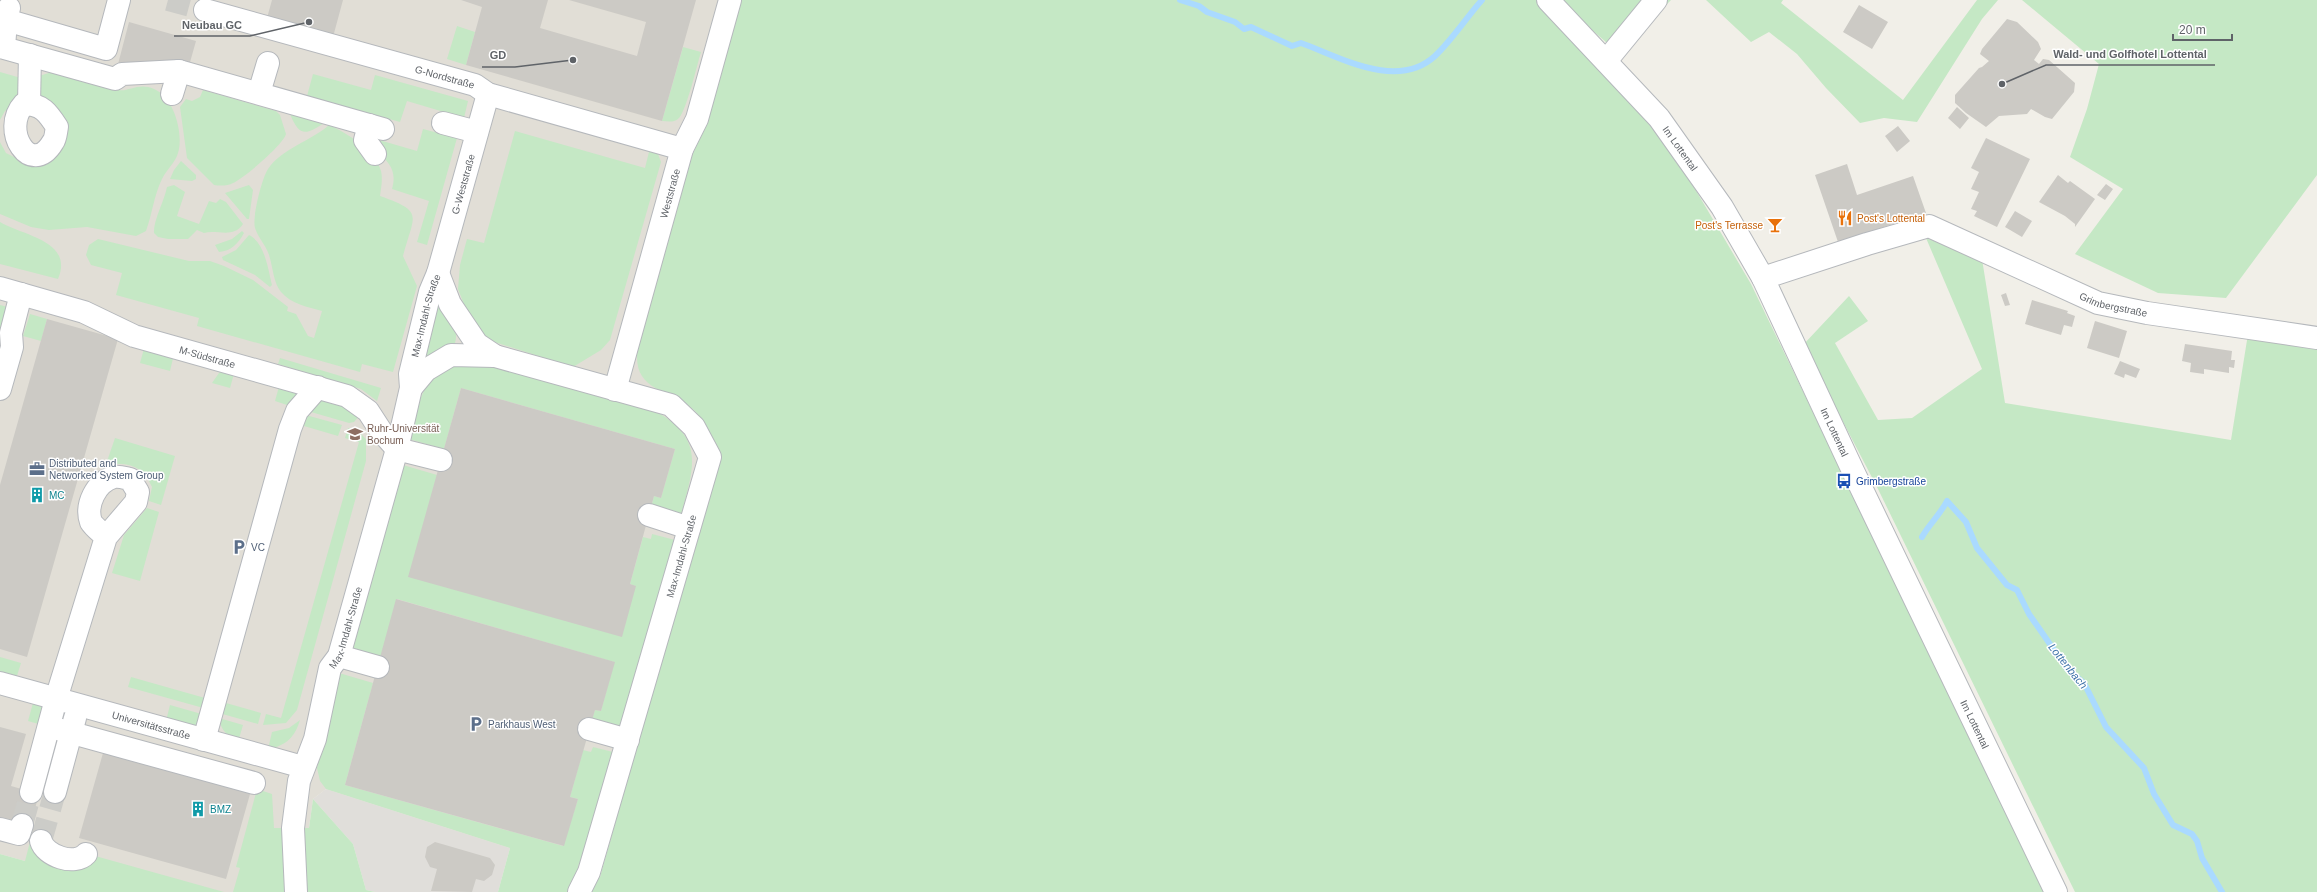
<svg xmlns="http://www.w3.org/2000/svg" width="2317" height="892" viewBox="0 0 2317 892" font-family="Arial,sans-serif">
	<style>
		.industrial { fill: #e0deda }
		.education { fill: #e1ded6 }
		.green { fill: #c5e8c5 }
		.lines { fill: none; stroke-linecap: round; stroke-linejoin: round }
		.stream { stroke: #aadaff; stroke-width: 6 }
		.building { fill: #cccac5 }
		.minor-tunnel { stroke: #ccccc8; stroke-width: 22; stroke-dasharray: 22 11; stroke-linecap: butt }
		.minor-casing { stroke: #b5b8bc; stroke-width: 24 }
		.minor { stroke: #fff; stroke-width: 22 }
		.labels { text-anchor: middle; stroke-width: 3; stroke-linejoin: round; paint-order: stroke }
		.street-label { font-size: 10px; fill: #5f6368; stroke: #fff }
		.food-label { font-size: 10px; fill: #c56008; stroke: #fff; text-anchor: start }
		.education-label { font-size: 10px; fill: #785e54; stroke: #fff; text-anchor: start }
		.service-label { font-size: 10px; fill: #4e5e75; stroke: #fff; text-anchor: start }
		.transit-label { font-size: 10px; fill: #164399; stroke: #fff; text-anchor: start }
		.culture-label { font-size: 10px; fill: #0d838f; stroke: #fff; text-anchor: start }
		.water-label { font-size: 11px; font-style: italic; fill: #4174aa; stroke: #fff }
		.leader { fill: none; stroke: #5f6368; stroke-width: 1.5 }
		.callout-dot { fill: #5f6368; stroke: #fff; stroke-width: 1.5 }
		.callout-label { font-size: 11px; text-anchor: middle; font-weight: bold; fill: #5f6368; stroke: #fff; stroke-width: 3; stroke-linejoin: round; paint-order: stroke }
	</style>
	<rect width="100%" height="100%" fill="#f1efe8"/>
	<path class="industrial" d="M326 789 510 848 498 892H375L366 890 353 844 313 799Z"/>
	<path class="education" d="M0 0H747L672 396 687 404 706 422 716 446 717 460 599 878 578 867 510 848 326 789 313 799 309 828H274L249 892H135L0 854Z"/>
	<path class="green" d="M740 0H1671L1646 26 1623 57 1576 16 1658 126 1751 284 2045 892H498L510 848 326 789 320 781 317 768 339 673 373 683 345 785 563 846 578 799 570 797 583 750 591 752 593 747 617 753 582 864 579 863 578 867 600 877 717 460C715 438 706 419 688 405 668 390 637 390 637 357 637 349 640 340 641 333L693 153 707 122Z
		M1706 0H1783L1781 3 1903 100 1977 0H1998L1982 19 1917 122 1884 118 1860 123 1826 88 1797 54 1769 32 1751 42Z
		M2022 0H2317V175L2226 298 2158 293 2075 254 2123 189 2070 157 2087 109 2099 64Z
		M457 26 475 32 466 65 447 59Z
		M683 47 701 52C697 65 686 113 678 119 673 123 667 121 662 121Z
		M55 71C77 75 97 86 119 90 128 92 139 82 154 89 174 97 184 134 178 153 176 162 166 170 162 179 154 195 152 215 146 231L136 236 87 227 49 230 31 227 0 214V142L6 153 24 162 56 150 38 99 36 77Z
		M0 72 21 78 22 99 5 111 0 120Z
		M313 74 371 90 375 75 468 101 464 118 407 101 400 122 307 96Z
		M203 90 276 111 280 115 286 134C283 145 244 178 233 183 228 186 220 186 214 185L187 158 180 107 186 99 192 101 200 97Z
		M290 114 324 123C305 136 299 136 290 114Z
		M329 125C346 132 376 152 381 171 383 179 381 188 380 196 425 212 414 214 403 256L417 286 393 372 362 364 360 372 197 326 199 318 116 295 122 273 91 265 86 255 89 245 98 239 189 261H210L224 266 253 280 288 307 287 311 296 314 308 336 314 338 322 311C308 307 291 304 281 292 273 282 273 267 269 255 266 245 258 238 255 228 252 217 262 178 268 169 281 149 311 141 329 125Z
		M423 129 457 138 427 245 417 242 429 201 392 189C397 171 390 163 376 151L379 140 417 151Z
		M515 131 645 168 650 148 658 154 661 162 610 340 601 350 573 367 488 340 467 312 458 289 460 265 467 239 484 243Z
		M181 161 196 175V179L192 181 170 179 174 170Z
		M174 185 185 192 177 216 199 224 209 201 216 203 220 199 226 202 243 224C233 239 217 229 204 233L197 230 188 239H168L158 237 154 233C153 221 164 202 167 187Z
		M249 185 253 190 249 219H247L225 193Z
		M0 222C24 236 74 241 58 279L0 264Z
		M242 231 244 233C238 244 231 251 219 252L215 245 232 239Z
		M249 235C265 243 268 269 272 285L270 287 255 275 223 260 222 257 236 250Z
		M1926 238 1982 259 2005 403 2231 440 2248 334 2317 347V892H2075L1878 489 1803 345 1849 296 1868 321 1835 343 1878 420 1912 418 1982 369Z
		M438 300C447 314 460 326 455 343L443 350 423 357Z
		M0 305 12 308 6 331 0 330Z
		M30 314 47 319 41 341 23 336Z
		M145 345 174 354 170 371 140 363Z
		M280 358 381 388 377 401 361 389 278 364Z
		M480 363 657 412C706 440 693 469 681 515L651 507 654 496 661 498 675 449 461 388 444 449 409 439C416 415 421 375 450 367 459 364 471 364 480 363Z
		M228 369 235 370 230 388 212 383 219 373Z
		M280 383 306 390 293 407 275 401Z
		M330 397 361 414 354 422 349 423 304 410 319 398Z
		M302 414 342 425 338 436 304 426 301 421Z
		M348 428 357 430 366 439V461L297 710 286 723 263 725 266 714 281 718 359 442 345 438Z
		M115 438 175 456 161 505 149 501 152 487C145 470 134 463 115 464L103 473Z
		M403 465 437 475 409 577 635 586 630 584 643 537 651 539 652 534 675 540 623 728 592 719 595 710 601 711 614 662 397 599 381 657 347 647Z
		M147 508 159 512 140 581 112 573 124 535Z
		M0 657 21 663 16 679 0 675Z
		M131 677 205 698 207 709 128 687Z
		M33 703 47 707 42 725 28 721Z
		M226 703 261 713 258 724 219 713 223 705Z
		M170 705 205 715 193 729 166 721Z
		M219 718 243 725 238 742C227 735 221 731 219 718Z
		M300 720C295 737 286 746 268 749L272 732 289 728Z
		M257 789 272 794 274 828H309L313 799 353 844 366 890 375 892H233L240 868 236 867Z
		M31 838 224 892H0V854L25 861Z"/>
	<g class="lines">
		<path class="stream" d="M1180 0 1199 6 1207 12 1235 22 1244 29 1251 27 1292 46 1301 43C1340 57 1397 91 1435 56 1452 40 1466 18 1482 0
			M1922 537C1929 524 1940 515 1947 501L1966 522 1977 548 2007 585 2017 590 2029 614 2068 670 2084 683 2106 727 2144 768 2154 794 2173 825 2192 834 2197 841 2202 858 2222 892"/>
	</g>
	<path class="building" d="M272 0H343L333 37 267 18Z
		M461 0H548L540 28 637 56 646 22 569 0H696L662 121 466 65 482 7Z
		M1859 5 1888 22 1872 49 1843 32Z
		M2007 19 2017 22 2038 42 2041 49 2034 60 2039 64 2043 59 2049 60 2075 83 2074 92 2052 119 2045 117 2031 109 2027 114 1999 116 1986 127 1966 113 1955 103V95L1979 68 1982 67 1989 61 1980 54 1982 49Z
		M129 22 196 41 183 87 117 68Z
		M1957 107 1969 118 1960 129 1948 118Z
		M1898 126 1910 141 1897 152 1885 136Z
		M1986 138 2030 159 1997 227 1974 216 1977 211 1971 209 1979 192 1971 189 1979 172 1971 168Z
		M1847 164 1857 195 1913 176 1926 213 1838 242 1815 175Z
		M2058 175 2068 183 2070 181 2095 199 2075 227V224L2065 216 2039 202Z
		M2106 184 2113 189 2105 200 2097 195Z
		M2015 211 2032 221 2022 237 2005 227Z
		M2006 293 2010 305 2005 306 2001 295Z
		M2032 300 2068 311 2067 313 2075 316 2072 327 2064 325 2061 335 2025 324Z
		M47 319 118 339 27 657 0 649V485Z
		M2095 321 2127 331 2119 358 2087 348Z
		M2185 344 2232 351 2231 360H2235L2234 368 2229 367V373L2204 369V374L2190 372 2191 363 2182 361Z
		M2120 361 2140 369 2136 378 2125 374 2124 378 2114 374Z
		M461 388 675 449 661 498 654 496 630 584 636 586 622 637 408 577Z
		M396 599 615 662 601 711 595 710 570 797 578 799 564 846 345 785Z
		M0 727 26 734 11 786 39 794 30 827 0 819Z
		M105 746 252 787 226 879 79 838Z
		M435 842 490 858 495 865 492 875 484 881 476 879 472 892 431 891 437 869 430 867 425 857 427 847Z"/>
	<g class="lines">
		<path class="minor-tunnel" d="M168 0 205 10
			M22 825 31 792
			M41 841 55 792"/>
		<defs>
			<g id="minor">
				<path id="s1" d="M1548 0 1659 118 1722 207 1763 278 1854 473 2056 892"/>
				<path d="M9 8 6 20 106 49 119 0"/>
				<path id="s2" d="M205 10 475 85 488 94 682 149"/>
				<path d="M0 18 6 20 4 48 115 79 122 74 179 71 383 129"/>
				<path d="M1606 61 1656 0"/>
				<path d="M259 93 268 63"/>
				<path d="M172 94 179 71"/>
				<path d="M24 104C42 104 48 113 57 127 56 131 56 138 53 142 31 179 0 130 24 104Z"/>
				<path d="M29 104 30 55"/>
				<path d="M443 123 477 132"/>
				<path d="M369 125 365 140 375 154"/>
				<path d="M438 273 450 304 477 344 495 356"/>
				<path id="s3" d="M1763 278 1867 244 1929 226 2098 303 2147 313 2317 338"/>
				<path id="s4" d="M0 288 84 312 134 336 347 396 368 411 381 431 397 449"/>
				<path d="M411 388 426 370 451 355 495 356 671 405 694 427 710 457 589 872 579 892"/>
				<path d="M0 389 12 347 11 333 21 294"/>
				<path id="s5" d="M615 390 682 149 697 119 730 0"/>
				<path d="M397 449 441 460"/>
				<path d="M649 515 689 528"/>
				<path d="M339 656 378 667"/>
				<path id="s6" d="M0 683 303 767"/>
				<path d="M54 728 254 783"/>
				<path d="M589 729 628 740"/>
				<path d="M204 740 290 429 297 411 318 387"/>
				<path d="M31 792 56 699 106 537 136 502 138 492 130 479C125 478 119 476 114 477 96 482 85 505 91 522 94 527 102 533 106 537"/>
				<path d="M55 792 75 718"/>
				<path d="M0 829 19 834 22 825"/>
				<path d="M41 841C45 856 75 866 86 854"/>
				<path id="s7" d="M296 892 293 828 299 781 315 739 330 668 339 656 397 449 411 388 410 374 430 292 438 273 488 94"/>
			</g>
		</defs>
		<use href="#minor" class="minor-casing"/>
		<use href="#minor" class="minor"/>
	</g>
	<defs>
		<symbol id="restaurant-bare" viewBox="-9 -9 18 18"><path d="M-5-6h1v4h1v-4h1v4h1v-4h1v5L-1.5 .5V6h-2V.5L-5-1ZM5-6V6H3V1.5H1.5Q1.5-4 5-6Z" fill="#e8710a" stroke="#fff" stroke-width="2.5" paint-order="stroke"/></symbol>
		<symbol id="bar-bare" viewBox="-9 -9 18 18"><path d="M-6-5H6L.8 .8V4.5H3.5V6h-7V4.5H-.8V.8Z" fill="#e8710a" stroke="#fff" stroke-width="2.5" paint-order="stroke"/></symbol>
		<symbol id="university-bare" viewBox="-9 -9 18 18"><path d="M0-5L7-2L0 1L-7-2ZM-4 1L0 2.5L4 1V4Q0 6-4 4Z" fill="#8d6e63" stroke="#fff" stroke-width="2.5" paint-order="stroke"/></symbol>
		<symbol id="office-bare" viewBox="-9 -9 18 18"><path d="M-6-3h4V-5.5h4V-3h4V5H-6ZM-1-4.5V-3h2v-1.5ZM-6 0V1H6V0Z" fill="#5c6f8a" stroke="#fff" stroke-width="2.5" paint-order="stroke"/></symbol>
		<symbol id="bus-bare" viewBox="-9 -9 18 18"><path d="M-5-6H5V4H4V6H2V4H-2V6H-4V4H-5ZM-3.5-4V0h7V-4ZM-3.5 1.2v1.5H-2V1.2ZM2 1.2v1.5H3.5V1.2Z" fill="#1a4fb4" stroke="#fff" stroke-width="2.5" paint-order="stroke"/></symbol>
		<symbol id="building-bare" viewBox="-9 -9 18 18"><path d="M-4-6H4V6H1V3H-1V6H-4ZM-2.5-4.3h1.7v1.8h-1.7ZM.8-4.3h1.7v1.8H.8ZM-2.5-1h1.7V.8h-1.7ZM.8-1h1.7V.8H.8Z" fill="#0f9aa8" stroke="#fff" stroke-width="2.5" paint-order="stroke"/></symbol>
		<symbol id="parking-bare" viewBox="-9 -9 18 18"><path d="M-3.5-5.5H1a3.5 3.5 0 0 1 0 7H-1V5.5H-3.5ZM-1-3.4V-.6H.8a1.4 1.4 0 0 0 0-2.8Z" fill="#5c6f8a" stroke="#fff" stroke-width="2.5" paint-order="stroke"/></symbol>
	</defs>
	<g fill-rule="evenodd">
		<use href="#restaurant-bare" x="1834" y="207" width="22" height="22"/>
		<use href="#bar-bare" x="1764" y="214" width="22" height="22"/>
		<use href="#university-bare" x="344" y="423" width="22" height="22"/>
		<use href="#office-bare" x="26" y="458" width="22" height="22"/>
		<use href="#bus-bare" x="1833" y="470" width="22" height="22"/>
		<use href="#building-bare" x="26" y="484" width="22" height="22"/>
		<use href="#parking-bare" x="228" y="536" width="22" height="22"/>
		<use href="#parking-bare" x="465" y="713" width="22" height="22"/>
		<use href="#building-bare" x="187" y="798" width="22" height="22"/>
	</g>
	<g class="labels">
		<g class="street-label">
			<text dy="4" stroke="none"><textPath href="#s2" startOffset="249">G-Nordstraße</textPath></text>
			<text dy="4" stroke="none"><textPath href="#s1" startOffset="199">Im Lottental</textPath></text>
			<text dy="4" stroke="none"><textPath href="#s7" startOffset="733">G-Weststraße</textPath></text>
			<text dy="4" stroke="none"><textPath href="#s5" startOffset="204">Weststraße</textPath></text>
			<text dy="4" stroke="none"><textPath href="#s3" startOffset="375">Grimbergstraße</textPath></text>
			<text dy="4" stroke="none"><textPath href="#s7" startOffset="596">Max-Imdahl-Straße</textPath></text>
			<text dy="4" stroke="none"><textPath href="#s4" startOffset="219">M-Südstraße</textPath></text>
			<text dy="4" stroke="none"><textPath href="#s1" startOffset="523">Im Lottental</textPath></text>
			<text transform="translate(681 556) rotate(-74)" y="4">Max-Imdahl-Straße</text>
			<text dy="4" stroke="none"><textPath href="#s7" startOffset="273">Max-Imdahl-Straße</textPath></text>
			<text dy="4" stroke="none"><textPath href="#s1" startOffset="847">Im Lottental</textPath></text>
			<text dy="4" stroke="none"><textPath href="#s6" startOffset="157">Universitätsstraße</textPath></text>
		</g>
		<g class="food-label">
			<text x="1857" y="222">Post's Lottental</text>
			<text x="1763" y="229" text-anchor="end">Post's Terrasse</text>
		</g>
		<g class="education-label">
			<text x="367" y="432">Ruhr-Universität<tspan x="367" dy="12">Bochum</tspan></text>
		</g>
		<g class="service-label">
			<text x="49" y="467">Distributed and<tspan x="49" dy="12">Networked System Group</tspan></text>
			<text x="251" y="551">VC</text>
			<text x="488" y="728">Parkhaus West</text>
		</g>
		<g class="transit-label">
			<text x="1856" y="485">Grimbergstraße</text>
		</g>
		<g class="culture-label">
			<text x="49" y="499">MC</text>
			<text x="210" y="813">BMZ</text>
		</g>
		<g class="water-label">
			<text transform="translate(2068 666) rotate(51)" y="4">Lottenbach</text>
		</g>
	</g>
	<path class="leader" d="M309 22L250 36H174M2002 84L2046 65H2215M573 60L515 67H482"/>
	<g class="callout-dot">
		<circle cx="309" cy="22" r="4"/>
		<circle cx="2002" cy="84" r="4"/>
		<circle cx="573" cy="60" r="4"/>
	</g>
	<g class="callout-label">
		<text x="212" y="29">Neubau GC</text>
		<text x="2130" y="58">Wald- und Golfhotel Lottental</text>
		<text x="498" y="59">GD</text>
	</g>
	<path d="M2173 34v6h59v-6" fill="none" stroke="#5f6368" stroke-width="2"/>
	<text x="2179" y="34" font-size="12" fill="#5f6368" stroke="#ffffff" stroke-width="3" paint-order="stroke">20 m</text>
</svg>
